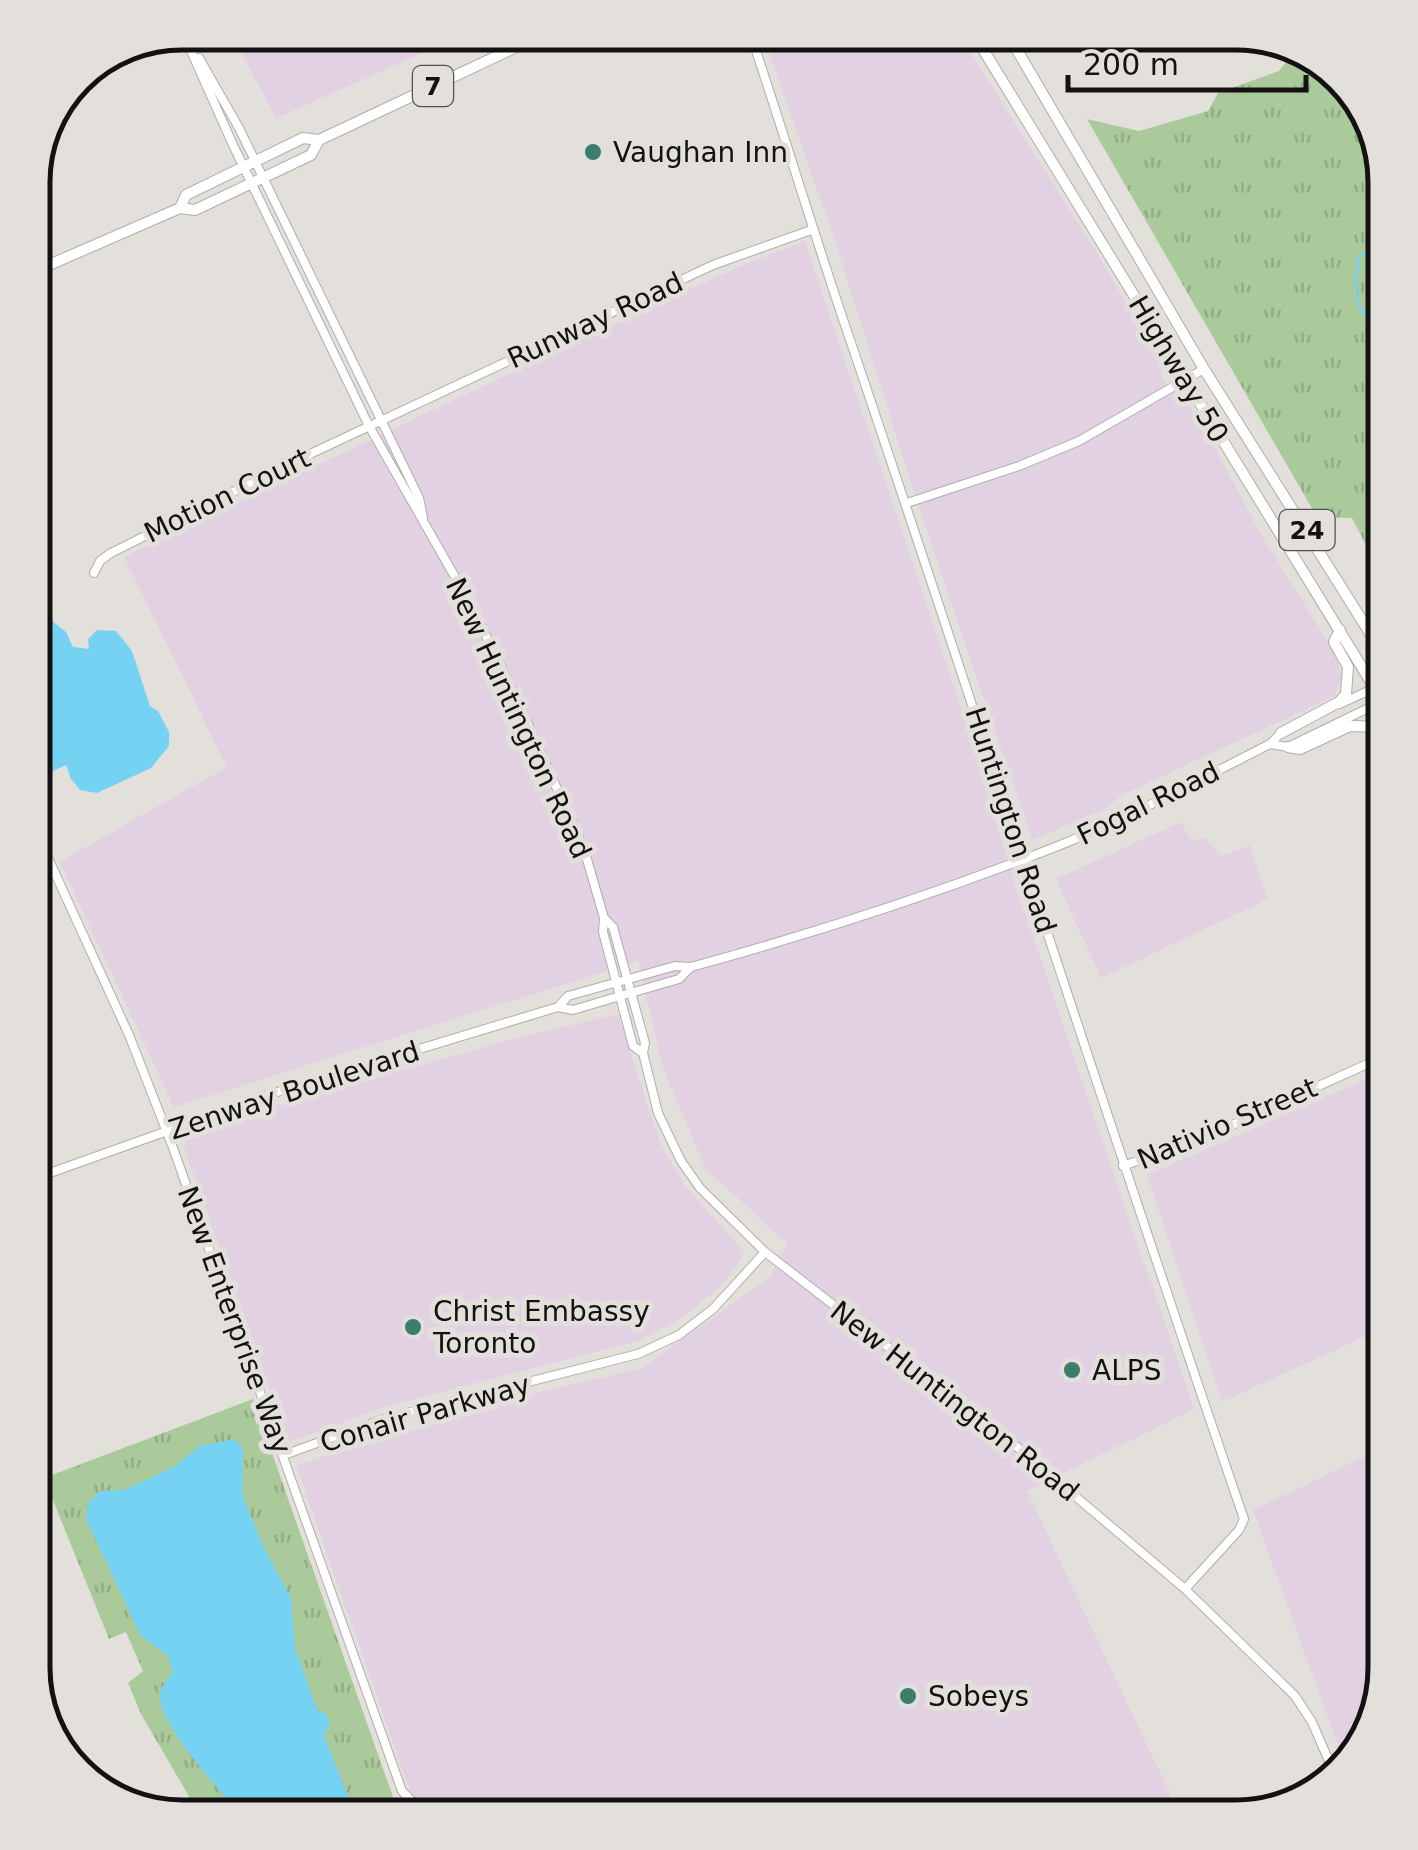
<svg xmlns="http://www.w3.org/2000/svg" width="1418" height="1850" viewBox="0 0 1418 1850" font-family="'DejaVu Sans',sans-serif">
	<style>
		.industrial { fill: #e1d1e3 }
		.grass { fill: url(#grass-tufts) }
		.water { fill: #75d2f3 }
		.lines { fill: none; stroke-linecap: round; stroke-linejoin: round }
		.stream { stroke: #75d2f3; stroke-width: 2.5 }
		.minor-casing { stroke: #b0ada9; stroke-width: 10 }
		.major-casing { stroke: #b0ada9; stroke-width: 12 }
		.minor { stroke: #fff; stroke-width: 8 }
		.major { stroke: #fff; stroke-width: 10 }
		.poi-dot { fill: #3d7d6b; stroke: #e3e0dc; stroke-width: 4 }
		.labels { text-anchor: middle; stroke-width: 10; stroke-linejoin: round; paint-order: stroke }
		.shield { fill: #e3e0dc; stroke: #51504e; stroke-width: 2.5 }
		.shield-label { font-size: 25px; font-weight: bold; fill: #131211 }
		.poi-label { font-size: 28px; fill: #131211; stroke: #e3e0dc; text-anchor: start }
		.street-label { font-size: 28px; fill: #131211; stroke: #e3e0dc }
		.rim { fill: none; stroke: #131211; stroke-width: 5 }
	</style>
	<defs>
		<pattern id="grass-tufts" width="24" height="20" patternUnits="userSpaceOnUse" patternTransform="scale(2.5)"><rect width="24" height="20" fill="#abca9b"/><path d="M3 7l-1-3M5 7V3M7 7l1-3M15 17l-1-3M17 17v-4M19 17l1-3" fill="none" stroke="#92ac84"/></pattern>
	</defs>
	<rect width="100%" height="100%" fill="#e3e0dc"/>
	<path class="industrial" d="M231 33H468L276 118Z
		M811 33H958L1100 258 1161 366 1162 378 1190 406 1202 424 1260 533 1336 655 1342 678 1334 696 1122 795 1105 809 1032 840 921 514 831 229 769 53Z
		M805 241 970 734 1017 890 1194 1409 1027 1491 1181 1817H419L296 1465 545 1391 642 1368 770 1277 788 1244 705 1168 662 1065 638 961 174 1107 60 862 227 767 124 557 608 327 743 265Z
		M1181 822 1192 842 1204 837 1221 856 1250 845 1268 899 1101 978 1056 879Z
		M618 1014 660 1143 686 1187 745 1253 720 1287 679 1320 638 1341 388 1406 291 1441 287 1440 184 1147 186 1141 273 1107 509 1040Z
		M1385 1071V1327L1222 1402 1147 1175Z
		M1385 1447V1669L1366 1742 1345 1765 1253 1510Z"/>
	<path class="grass" d="M1297 48 1311 53 1361 99 1385 182V546L1370 553 1352 518 1317 517 1087 119 1139 131 1208 111 1218 93 1279 71Z
		M253 1399 400 1817H201L141 1714 128 1683 143 1671 126 1632 109 1639 44 1478Z"/>
	<path class="water" d="M47 617 66 632 73 647 89 649 88 639 97 630 116 631 132 651 150 706 158 711 169 732V746L151 768 97 793 80 790 71 779 66 765 51 772 33 774V619Z
		M234 1439 243 1448 242 1494 264 1548 291 1598 295 1648 317 1710 326 1714 330 1723 324 1735 356 1817H242C223 1793 154 1721 160 1692 162 1686 169 1677 173 1672L167 1655 141 1636 86 1519 88 1502 101 1491 124 1490 174 1467 200 1446Z"/>
	<g class="lines">
		<path class="stream" d="M1342 82 1348 92 1352 91
			M1385 301 1380 311 1365 315C1351 298 1357 277 1359 257L1385 239"/>
		<defs>
			<path id="minor" d="M183 33 233 145 369 426 471 605 518 702 584 849 604 918 603 932 633 1046 643 1053
				M750 33C783 130 812 228 845 325 980 722 1107 1122 1244 1519L1239 1530 1185 1589
				M199 58 239 128 419 498 423 517
				M907 503 1019 466 1079 441 1204 369
				M94 573 100 561 111 553 293 462 713 265 814 229
				M1340 704 1385 683
				M1270 744 1288 747 1385 700
				M46 821 43 847 129 1035 172 1145 402 1791 428 1817
				M604 918 613 927 645 1043 643 1053 658 1113 681 1161 700 1188 765 1252 1017 1447 1185 1589 1295 1696 1312 1722 1335 1775
				M558 1007 573 1010 620 996 679 979 691 967
				M1123 1166 1210 1135 1385 1056
				M33 1179 271 1094 558 1007 568 996 675 966 691 967C815 933 938 893 1058 846 1131 817 1201 779 1270 744L1282 732
				M284 1455 383 1419 638 1354 679 1335 713 1309 765 1252"/>
			<path id="major" d="M973 33 1385 705
				M1007 33 1204 369 1385 657
				M180 208 186 195 303 138 319 140 546 33
				M33 272 180 208 195 210 311 155 319 140
				M1281 733 1339 702 1346 694 1348 667 1334 642 1340 630
				M1288 747 1300 749 1350 726 1385 727"/>
		</defs>
		<use href="#minor" class="minor-casing"/>
		<use href="#major" class="major-casing"/>
		<use href="#minor" class="minor"/>
		<use href="#major" class="major"/>
	</g>
	<g class="poi-dot">
		<circle cx="593" cy="152" r="10"/>
		<circle cx="413" cy="1327" r="10"/>
		<circle cx="1072" cy="1370" r="10"/>
		<circle cx="908" cy="1696" r="10"/>
	</g>
	<g class="labels">
		<g class="shield">
			<rect x="413" y="66" width="40" height="40" rx="8"/>
			<rect x="1279.5" y="510" width="55" height="40" rx="8"/>
		</g>
		<g class="shield-label">
			<text x="433" y="95">7</text>
			<text x="1307" y="539">24</text>
		</g>
		<g class="poi-label">
			<text x="613" y="162">Vaughan Inn</text>
			<text x="433" y="1321">Christ Embassy<tspan x="433" dy="32">Toronto</tspan></text>
			<text x="1092" y="1380">ALPS</text>
			<text x="928" y="1706">Sobeys</text>
		</g>
		<g class="street-label">
			<text transform="translate(595 320) rotate(-25)" y="10">Runway Road</text>
			<text transform="translate(1179 369) rotate(59)" y="10">Highway 50</text>
			<text transform="translate(227 495) rotate(-26)" y="10">Motion Court</text>
			<text transform="translate(519 718) rotate(65)" y="10">New Huntington Road</text>
			<text transform="translate(1148 803) rotate(-26)" y="10">Fogal Road</text>
			<text transform="translate(1011 820) rotate(72)" y="10">Huntington Road</text>
			<text transform="translate(294 1090) rotate(-18)" y="10">Zenway Boulevard</text>
			<text transform="translate(1227 1123) rotate(-23)" y="10">Nativio Street</text>
			<text transform="translate(235 1320) rotate(70)" y="10">New Enterprise Way</text>
			<text transform="translate(955 1401) rotate(38)" y="10">New Huntington Road</text>
			<text transform="translate(425 1413) rotate(-16)" y="10">Conair Parkway</text>
		</g>
	</g>
	<path d="M0 0H1418V1850H0ZM182 50H1236A132 132 0 0 1 1368 182V1668A132 132 0 0 1 1236 1800H182A132 132 0 0 1 50 1668V182A132 132 0 0 1 182 50Z" fill="#e3e0dc" fill-rule="evenodd"/>
	<path class="rim" d="M182 50H1236A132 132 0 0 1 1368 182V1668A132 132 0 0 1 1236 1800H182A132 132 0 0 1 50 1668V182A132 132 0 0 1 182 50Z"/>
	<path d="M1068 75v15h238v-15" fill="none" stroke="#131211" stroke-width="5"/>
	<text x="1083" y="75" font-size="30" fill="#131211" stroke="#e3e0dc" stroke-width="8" paint-order="stroke">200 m</text>
</svg>
